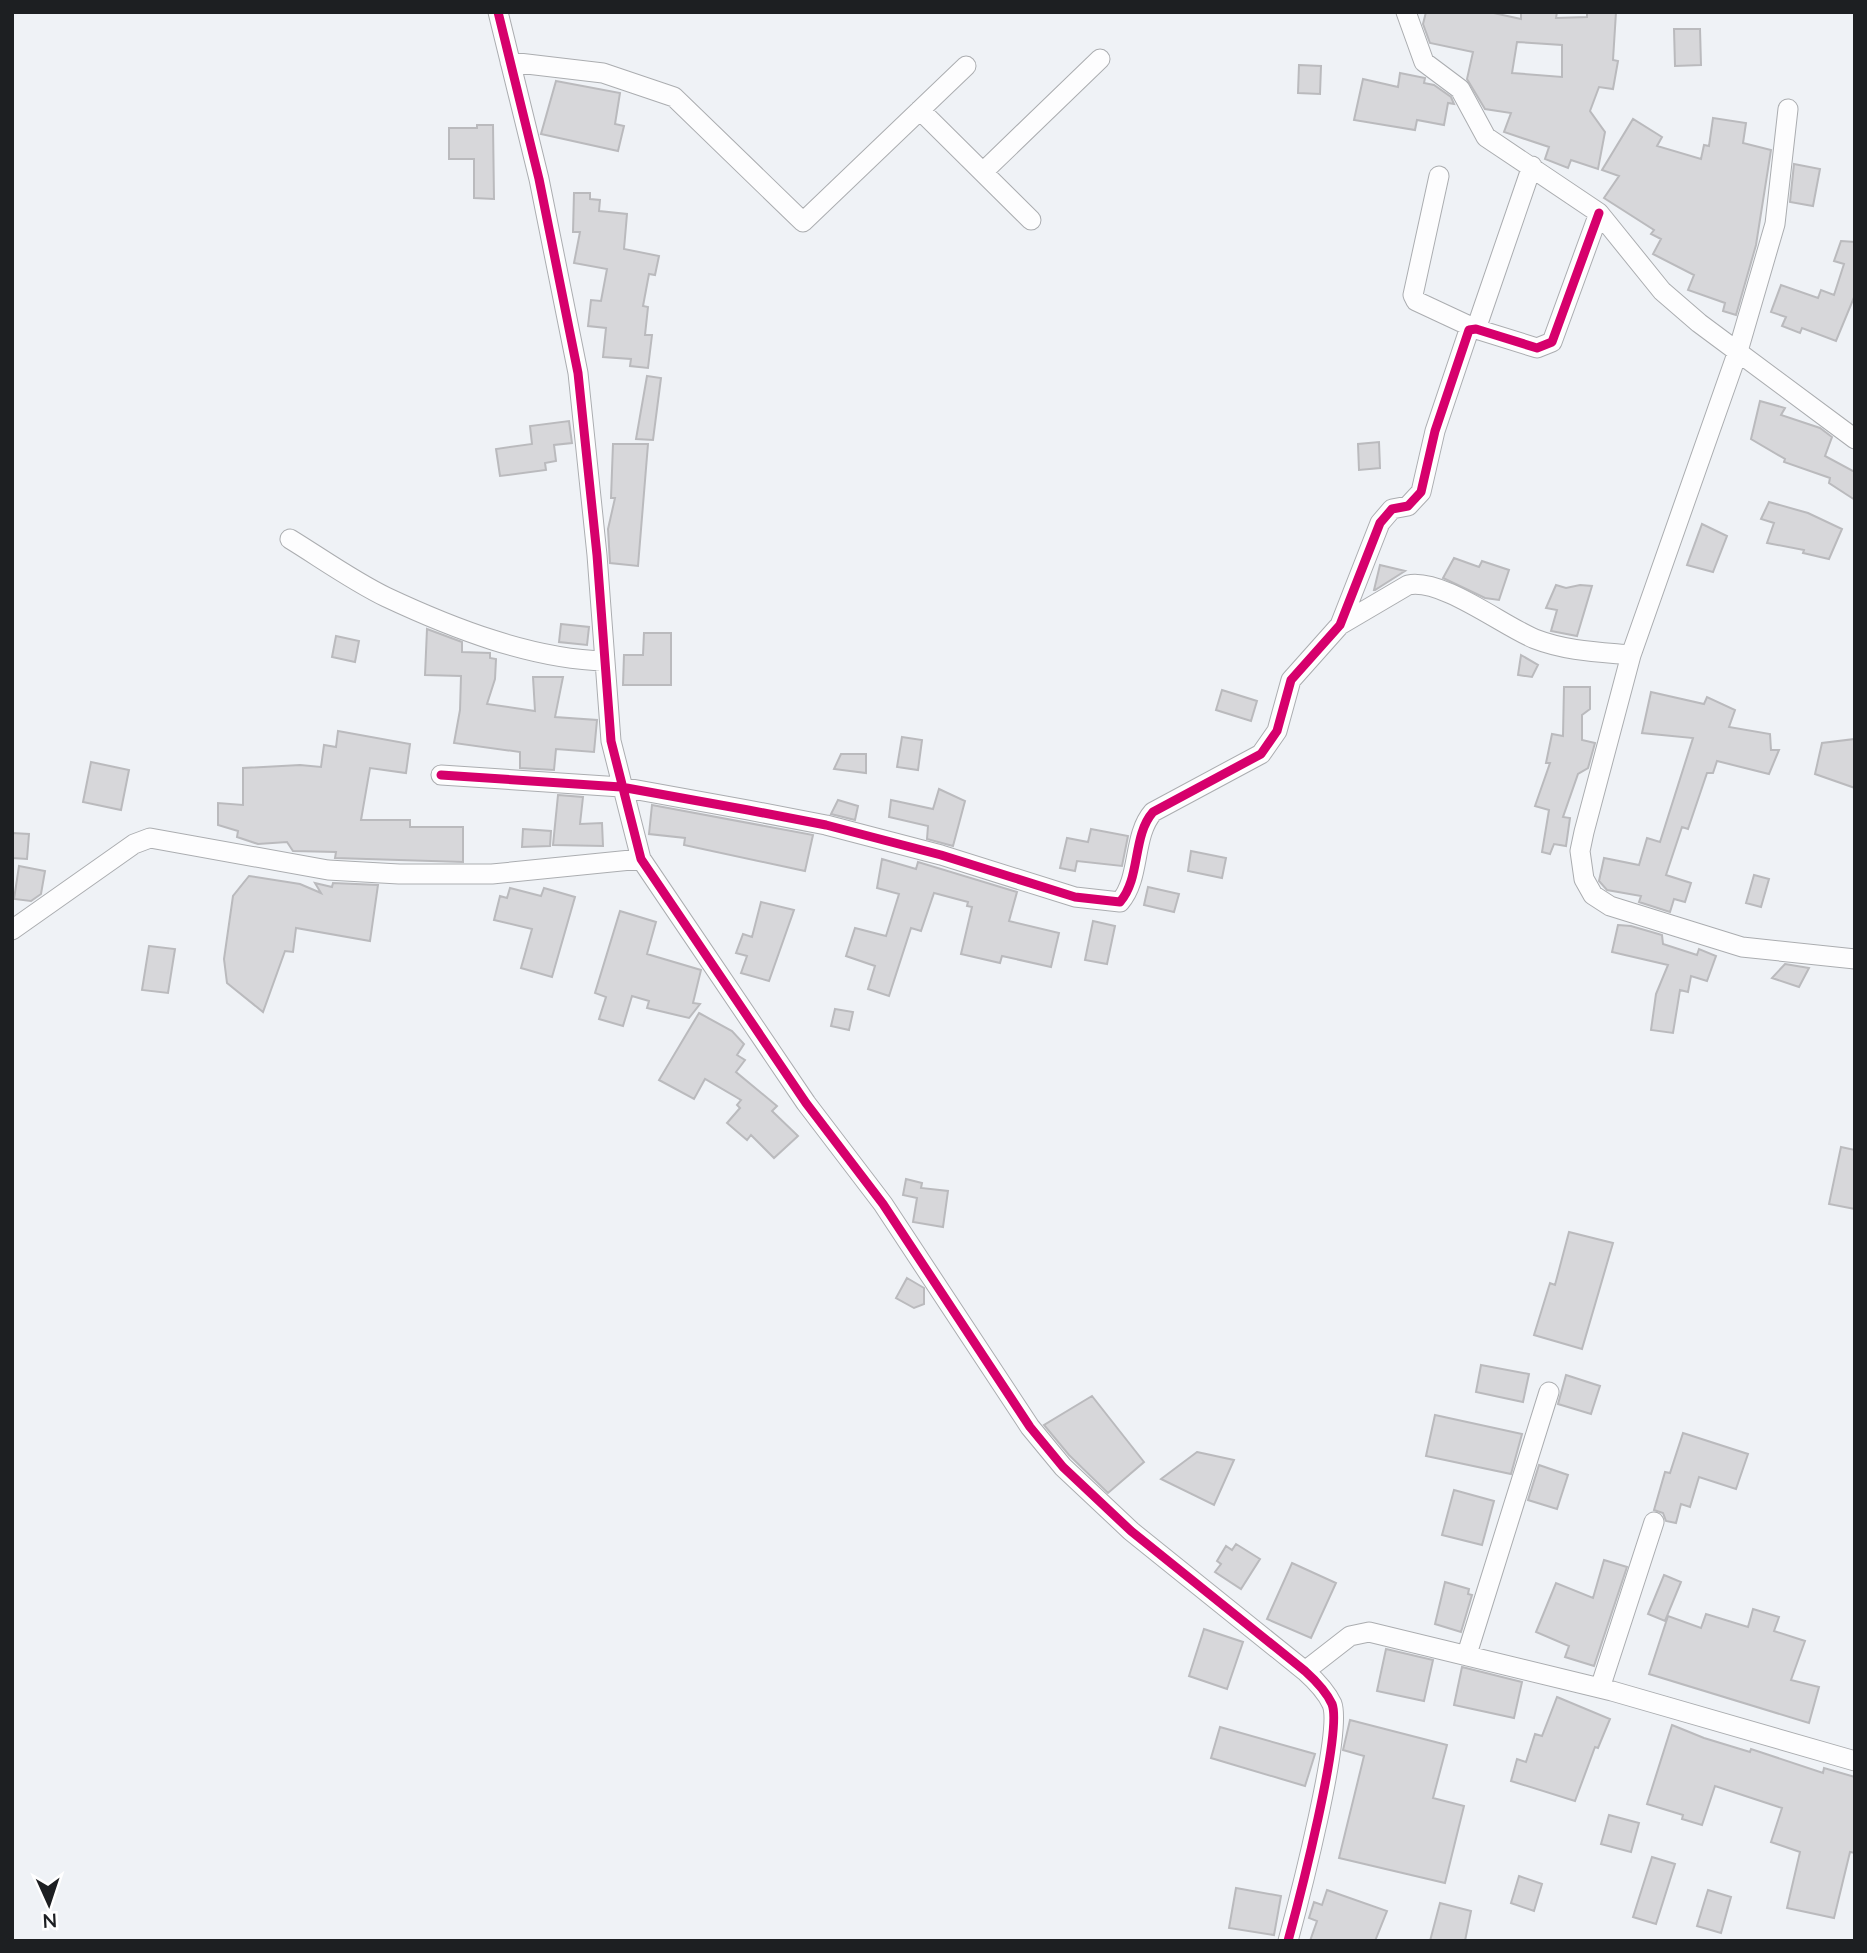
<svg xmlns="http://www.w3.org/2000/svg" width="1867" height="1953" viewBox="0 0 1867 1953" font-family="Lato,sans-serif">
	<style>
		.building { fill: #d7d7da; stroke: #bababd; stroke-width: 2; fill-rule: evenodd }
		.lines { fill: none; stroke-linecap: round; stroke-linejoin: round }
		.minor-casing { stroke: #abadb0; stroke-width: 21 }
		.minor { stroke: #fdfdfe; stroke-width: 19 }
		.cycleway-casing { stroke: #fff; stroke-width: 13 }
		.cycleway { stroke: #d6006c; stroke-width: 9 }
	</style>
	<rect width="100%" height="100%" fill="#eff2f6"/>
	<path class="building" d="M1426 12H1489L1521 19V12H1557L1556 18 1587 17V12H1616L1613 60 1618 61 1613 89 1599 87 1590 111 1605 132 1598 169 1571 160 1568 168 1545 159 1549 147 1504 132 1511 113 1485 109 1467 79 1473 52 1430 43 1423 24ZM1517 42 1562 45V77L1512 73Z
		M1674 29H1700L1701 65 1675 66Z
		M1299 65 1321 66 1320 94 1298 93Z
		M1400 73 1425 78 1424 83 1434 85 1451 97 1454 104 1448 103 1444 125 1417 120 1415 130 1354 120 1363 79 1398 87Z
		M556 81 620 93 615 124 624 126 618 151 541 134Z
		M1713 118 1746 123 1743 143 1771 150 1756 245 1736 315 1723 311 1725 303 1688 290 1694 275 1653 254 1661 239 1651 234 1654 230 1604 198 1619 176 1602 170 1633 119 1662 137 1657 146 1701 159 1704 145 1709 146Z
		M477 125H493L494 199 474 198V159H449V128H477Z
		M1794 164 1820 169 1813 206 1790 202Z
		M574 193H590V199L600 200 599 211 627 214 624 249 659 256 655 275 649 274 643 306 648 307 645 335H652L648 368 630 366 631 359 603 357 606 328 588 326 591 300 601 301 607 269 574 263 580 232H573Z
		M1841 241 1855 242V295L1836 341 1802 328 1800 333 1782 326 1786 317 1771 312 1781 285 1818 298 1821 290 1834 295 1844 264 1834 261Z
		M647 376 661 378 653 440 636 439Z
		M1760 401 1785 408 1781 415 1820 428 1832 437 1825 456 1855 472V500L1829 483 1830 478 1784 462 1785 459 1751 439Z
		M569 421 572 443 554 445 556 461 545 463 546 470 500 476 496 449 532 444 530 426Z
		M1379 442 1380 468 1359 470 1358 444Z
		M613 444H648L638 566 610 563 608 529 615 498H611Z
		M1769 502 1808 513 1842 529 1829 559 1803 553 1804 550 1767 543 1774 523 1761 519Z
		M1702 524 1727 536 1713 572 1687 565Z
		M1454 558 1479 567 1482 561 1509 570 1499 600 1485 598 1443 578Z
		M1380 565 1405 571 1375 590H1374Z
		M1556 585 1566 588 1580 585 1592 586 1577 636 1551 631 1557 610 1546 608Z
		M561 624 589 627 587 645 559 642Z
		M427 629 462 642V652L490 653V658L496 659 495 679 487 704 535 711 533 677H563L555 717 597 720 594 752 556 749 554 770 520 768V752L454 743 460 710 461 676 425 675Z
		M644 633H671V685H623L624 655H643Z
		M336 636 359 641 355 662 332 657Z
		M1521 655 1538 665 1532 677 1518 675Z
		M1564 687H1590V709L1582 715V740L1595 743 1588 768 1578 774 1563 817 1570 818 1566 846 1554 844 1550 854 1542 852 1549 810 1535 806 1550 763H1546L1552 734 1563 736Z
		M1222 690 1257 701 1251 721 1216 710Z
		M1651 692 1704 704 1707 697 1735 710 1729 727 1770 734 1771 750H1779L1769 774 1717 761 1713 773H1707L1688 829 1682 827 1666 875 1691 883 1685 902 1674 899 1670 912 1639 902 1641 896 1607 890 1599 881 1604 858 1639 865 1647 838 1660 842 1693 738 1642 733Z
		M338 731 410 744 406 773 370 768 361 820H410V827H463V862L335 858 336 852 293 851 287 842 258 844 237 837 238 831 218 825V803L243 805V768L300 765 321 767 324 745 336 747Z
		M902 737 922 740 918 770 897 767Z
		M1855 739V788L1815 774 1822 743Z
		M841 754H866V773L834 769Z
		M91 762 129 770 121 810 83 802Z
		M939 789 965 801 953 846 927 839 928 826 889 817 891 800 933 809Z
		M558 795 583 797 580 824 602 823 603 846 553 845Z
		M838 800 858 806 855 820 831 814Z
		M652 805 813 835 805 871 684 845 685 838 649 834Z
		M523 829 551 831 550 846 522 847Z
		M1091 829 1128 836 1122 866 1077 861 1075 871 1060 868 1067 838 1088 842Z
		M12 833 29 834 27 859 12 858Z
		M1191 851 1226 858 1222 878 1188 871Z
		M882 859 916 869 918 862 1017 892 1009 921 1059 933 1051 967 1002 956 1000 963 961 954 972 907 967 906 968 902 934 893 921 931 911 928 889 996 868 989 875 966 846 956 855 928 886 936 899 894 877 888Z
		M19 866 45 871 41 894 31 901 14 899Z
		M1754 875 1769 879 1761 907 1746 903Z
		M249 876 300 884 321 893 315 883 332 887 333 883 378 885 370 941 296 928 293 952 285 951 263 1012 227 983 224 959 233 896Z
		M1148 887 1179 894 1174 912 1144 905Z
		M510 888 541 896 544 888 575 897 552 977 521 968 532 929 494 920 500 896 507 898Z
		M761 902 794 910 769 981 741 973 747 956 736 953 743 934 752 937Z
		M620 911 656 922 647 954 701 970 693 1003 700 1004 689 1018 647 1008 649 1001 632 996 623 1026 599 1019 606 997 595 993Z
		M1093 921 1115 926 1107 964 1085 960Z
		M1618 925 1631 926 1662 935 1663 944 1697 955 1699 949 1716 956 1707 981 1691 976 1688 992 1680 990 1673 1033 1651 1030 1656 994 1668 965 1612 952Z
		M149 946 175 949 168 993 142 990Z
		M1785 964 1809 968 1799 987 1772 978Z
		M835 1009 853 1012 849 1030 831 1026Z
		M699 1013 732 1031 744 1044 737 1055 745 1060 736 1072 777 1106 772 1111 798 1136 774 1158 751 1135 747 1140 727 1123 740 1108 737 1105 741 1100 705 1079 694 1099 659 1080Z
		M1841 1147 1855 1150V1209L1829 1204Z
		M906 1179 922 1183 921 1188 948 1191 943 1227 913 1222 917 1198 903 1195Z
		M1569 1232 1613 1243 1582 1349 1534 1335 1550 1283 1555 1285Z
		M907 1278 924 1288V1304L914 1308 896 1298Z
		M1481 1365 1529 1374 1523 1402 1476 1392Z
		M1566 1375 1600 1386 1591 1414 1558 1404Z
		M1092 1396 1144 1462 1108 1493 1069 1455 1044 1425Z
		M1435 1415 1522 1434 1511 1474 1426 1456Z
		M1683 1433 1748 1454 1736 1489 1699 1477 1690 1507 1681 1504 1676 1523 1666 1521 1663 1513 1654 1510 1665 1472 1670 1473Z
		M1197 1452 1234 1460 1214 1505 1161 1479Z
		M1539 1465 1568 1475 1557 1509 1528 1500Z
		M1454 1490 1494 1501 1482 1545 1442 1535Z
		M1236 1544 1260 1559 1241 1589 1215 1572 1221 1564 1217 1561 1226 1546 1232 1550Z
		M1604 1560 1627 1567 1594 1666 1565 1657 1569 1646 1536 1632 1556 1583 1593 1598Z
		M1292 1563 1336 1583 1311 1638 1267 1619Z
		M1664 1575 1681 1582 1665 1621 1648 1614Z
		M1445 1582 1469 1589 1468 1594 1472 1595 1461 1632 1435 1624Z
		M1753 1609 1779 1617 1774 1631 1805 1641 1791 1680 1819 1687 1809 1723 1649 1674 1668 1616 1701 1628 1706 1614 1748 1627Z
		M1204 1629 1243 1642 1227 1689 1189 1676Z
		M1386 1649 1433 1660 1424 1701 1377 1691Z
		M1462 1667 1522 1682 1514 1718 1454 1705Z
		M1557 1697 1610 1719 1598 1748 1595 1747 1575 1801 1511 1781 1517 1759 1526 1762 1535 1734 1542 1736Z
		M1350 1720 1447 1745 1433 1798 1464 1806 1445 1883 1339 1858 1364 1756 1343 1750Z
		M1672 1725 1704 1738 1750 1752 1751 1749 1823 1773 1824 1768 1855 1777V1853L1850 1852 1834 1918 1787 1908 1800 1852 1771 1842 1782 1808 1715 1786 1702 1825 1682 1819 1683 1815 1647 1804Z
		M1220 1727 1315 1754 1305 1786 1211 1758Z
		M1609 1815 1639 1823 1631 1852 1601 1844Z
		M1652 1857 1675 1864 1656 1924 1633 1917Z
		M1519 1876 1542 1884 1534 1911 1511 1903Z
		M1236 1888 1281 1896 1274 1935 1229 1928Z
		M1327 1890 1387 1911 1375 1941H1310L1317 1921 1309 1918 1314 1902 1322 1905Z
		M1708 1890 1731 1897 1721 1933 1697 1926Z
		M1440 1903 1471 1911 1465 1941H1430Z"/>
	<g class="lines">
		<defs>
			<path id="minor" d="M498 12 539 179 578 373 597 555 611 741 641 859 806 1103 883 1204 1030 1427 1063 1467 1131 1531 1305 1671C1315 1680 1326 1691 1332 1704 1343 1732 1298 1904 1288 1941
				M1406 12 1424 62 1460 89 1486 137 1599 213 1662 291 1699 323 1855 439
				M510 62 603 73 674 97 803 222 966 66
				M1788 109 1775 224 1738 351 1631 655 1584 832 1580 851 1584 879 1593 895 1610 906 1742 947 1855 959
				M920 110 1031 220
				M983 172 1100 59
				M1439 176 1413 295 1416 301 1476 329 1532 166
				M290 539C321 558 353 581 386 597 452 628 531 659 605 661
				M1340 625 1408 585C1442 578 1503 626 1535 639 1566 651 1598 652 1631 655
				M441 775 621 787 748 810 826 825 941 855 1075 897 1120 902C1141 878 1132 836 1153 812L1261 754 1277 731 1291 680 1340 625 1380 523 1392 509 1408 506 1421 492 1435 431 1469 330 1476 329 1537 348 1552 342 1599 213
				M12 930 134 844 150 838 328 870 399 874H492L641 859
				M1467 1654 1549 1392
				M1305 1671 1350 1636 1369 1632 1612 1691 1855 1761
				M1600 1688 1654 1522"/>
		</defs>
		<use href="#minor" class="minor-casing"/>
		<use href="#minor" class="minor"/>
		<defs>
			<path id="cycleway" d="M498 12 539 179 578 373 597 555 611 741 641 859 806 1103 883 1204 1030 1427 1063 1467 1131 1531 1305 1671C1315 1680 1326 1691 1332 1704 1343 1732 1298 1904 1288 1941
				M441 775 621 787 748 810 826 825 941 855 1075 897 1120 902C1141 878 1132 836 1153 812L1261 754 1277 731 1291 680 1340 625 1380 523 1392 509 1408 506 1421 492 1435 431 1469 330 1476 329 1537 348 1552 342 1599 213"/>
		</defs>
		<use href="#cycleway" class="cycleway-casing"/>
		<use href="#cycleway" class="cycleway"/>
	</g>
	<rect width="1867" height="1953" fill="none" stroke="#1d1f22" stroke-width="28"/>
	<g transform="translate(49 1904) rotate(177)" stroke="#ffffff" stroke-width="5" paint-order="stroke">
	<path d="M0-5L12 26L0 18L-12 26Z" fill="#1d1f22"/>
	<text y="-10" font-size="19" font-weight="bold" text-anchor="middle" fill="#1d1f22">N</text>
	</g>
</svg>
